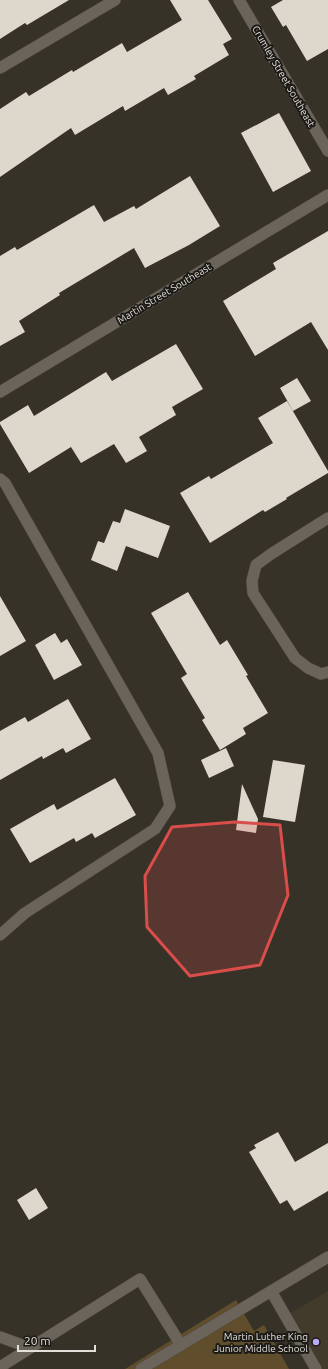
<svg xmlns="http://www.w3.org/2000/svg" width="328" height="1369" viewBox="0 0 328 1369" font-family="Ubuntu,sans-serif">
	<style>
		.built { fill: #423a2a }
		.green { fill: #5f4d2c }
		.building { fill: #ded7cb }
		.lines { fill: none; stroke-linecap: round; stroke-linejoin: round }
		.service-casing { stroke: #524d45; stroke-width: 12 }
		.minor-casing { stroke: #524d45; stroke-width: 12 }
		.service { stroke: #6b645a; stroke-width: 11 }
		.minor { stroke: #6b645a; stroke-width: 11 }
		.marked { fill: #d94d4b; fill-opacity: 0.2; stroke: #d94d4b; stroke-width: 3; stroke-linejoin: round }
		.poi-dot { fill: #b8abf7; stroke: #1c1a16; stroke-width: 1.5 }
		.labels { text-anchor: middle; stroke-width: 4; stroke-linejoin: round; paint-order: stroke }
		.street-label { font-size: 10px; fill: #e3dfd9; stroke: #1c1a16 }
		.poi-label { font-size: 10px; fill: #e3dfd9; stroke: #1c1a16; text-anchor: end }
	</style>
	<rect width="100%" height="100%" fill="#373228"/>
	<path class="built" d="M328 1291V1369H320L289 1314Z"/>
	<path class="green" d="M236 1300 254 1331 264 1325 289 1369H125Z"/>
	<path class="building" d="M0 0H69L27 25 25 23 0 39Z
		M170 0H208L232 39 223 44 229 55 194 76 196 79 168 95 164 88 125 111 123 106 75 135 71 128 0 177V109L26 92 29 96 72 70 73 72 122 43 127 52 182 20Z
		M283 0H328V49L307 61 286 25 283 27 271 7Z
		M279 113 311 171 273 192 241 133Z
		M190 176 220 226 189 245 145 268 134 248 59 293 60 295 19 321 25 332 0 346V256L15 247 17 250 94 205 104 222 134 206 136 209Z
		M328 231V350L311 322 255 356 223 301 276 269 273 263Z
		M176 344 203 389 172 407 176 415 139 437 147 451 126 463 114 444 81 463 71 447 29 473 0 424V422L28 405 34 416 106 372 112 381Z
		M297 378 311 401 293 411 280 388Z
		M287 401 328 471V473L286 498 287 499 265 512 263 510 210 543 180 493 209 476 211 479 273 443 258 418Z
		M125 509 170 526 158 558 126 546 117 571 91 560 98 541 104 543 113 521 120 523Z
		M188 592 220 645 227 640 248 675 246 676 268 713 243 728 246 734 220 750 202 720 205 718 181 678 187 674 151 613Z
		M0 596 26 641 0 656Z
		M55 633 61 643 67 639 82 665 54 680 35 645Z
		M68 699 91 739 66 753 63 748 43 759 42 756 0 780V731L25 717 28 722Z
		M226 748 234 766 209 778 201 760Z
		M273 760 305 765 295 822 263 817Z
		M115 778 136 815 95 838 92 833 76 842 74 838 30 863 10 829 54 804 57 810Z
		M242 784 258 819 256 833 236 830Z
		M278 1132 295 1162 328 1143V1191L294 1211 287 1200 280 1204 249 1152 256 1148 254 1145Z
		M36 1188 48 1208 29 1220 17 1200Z"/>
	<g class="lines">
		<defs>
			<path id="service" d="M0 1337 30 1348
				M0 1367 140 1279 181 1345"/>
			<path id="minor" d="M239 0 328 151
				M0 68 115 0
				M0 392 328 195
				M0 479 5 483 158 753 170 806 155 829 25 913 0 935
				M328 518 271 554 256 565 252 581 253 593 295 658 308 668 321 674 328 672
				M271 1291 316 1369
				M141 1369 328 1257"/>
		</defs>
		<use href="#service" class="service-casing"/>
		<use href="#minor" class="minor-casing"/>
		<use href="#service" class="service"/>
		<use href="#minor" class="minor"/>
	</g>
	<path class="marked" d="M235 822 280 825 288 895 260 965 190 976 147 927 145 876 172 827Z"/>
	<circle class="poi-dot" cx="316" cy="1342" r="4"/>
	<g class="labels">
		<g class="street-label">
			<text transform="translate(284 76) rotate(60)" y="4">Crumley Street Southeast</text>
			<text transform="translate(164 293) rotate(-31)" y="4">Martin Street Southeast</text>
		</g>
		<g class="poi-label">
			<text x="308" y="1340">Martin Luther King<tspan x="308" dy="12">Junior Middle School</tspan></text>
		</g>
	</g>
	<path d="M18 1345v6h77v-6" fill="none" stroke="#e3dfd9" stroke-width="2"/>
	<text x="24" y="1345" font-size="12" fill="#e3dfd9" stroke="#1c1a16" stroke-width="3" paint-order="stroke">20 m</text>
</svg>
